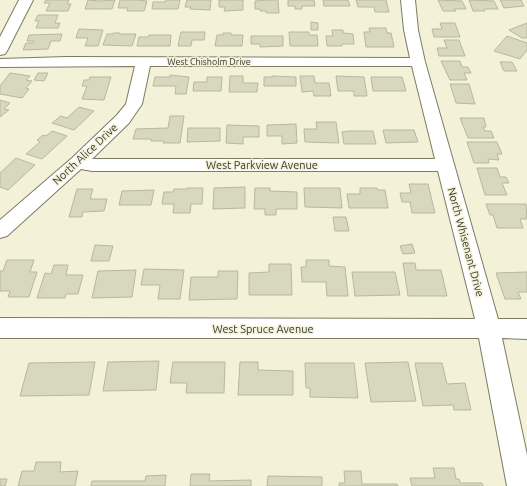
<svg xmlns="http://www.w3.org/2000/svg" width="527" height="486" viewBox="0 0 527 486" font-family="Ubuntu,sans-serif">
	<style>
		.building { fill: #d8d8bf; stroke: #b8b79f }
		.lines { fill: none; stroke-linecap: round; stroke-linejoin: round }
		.minor-casing { stroke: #7c7b64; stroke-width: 2 }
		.minor { fill: #fff; fill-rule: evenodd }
		.labels { text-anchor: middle; stroke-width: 3; stroke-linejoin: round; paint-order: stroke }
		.far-street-label { font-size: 9px; fill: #39392f; stroke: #f3f2d9 }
		.street-label { font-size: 11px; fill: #39392f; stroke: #f3f2d9 }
	</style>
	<rect width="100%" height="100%" fill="#f3f2d9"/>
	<path class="building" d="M46 0H69L67 4H71L68 11H46L50 3H44Z
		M88 0 100 1 115 0 112 9H85Z
		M120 0H137L147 1 144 11H127L128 8H118Z
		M166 0H180L178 9H152L153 2H165Z
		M187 0H211L210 10 190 9 191 7H185Z
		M219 0H243V10L224 11 225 7H219Z
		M267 0H278L279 13H266V11H260V9H255V1Z
		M288 0H314L315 6H302V9H295V6H288Z
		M323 0H348L350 6H324Z
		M356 0H386L389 12H375L374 7H358Z
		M438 0 462 1 466 9H454L456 11H443Z
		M469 0 494 1 498 9H484L485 11H473Z
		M500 0H521L524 6 504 8Z
		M38 15H58L55 23H60L58 28H36L39 21H35Z
		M311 22 318 23V30H311Z
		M440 23H455L460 37H434L432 29H442Z
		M527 23V38H522L509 30Z
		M369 28H386L387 33H391L394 47H366L364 32H370Z
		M79 29 103 30 98 46H85L88 38H76Z
		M332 30H343V33L353 34 354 44H342V46H327L326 36H333Z
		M181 32H205L204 40H192L191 46H178Z
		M289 32H309V35H317L318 46H290Z
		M113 33H120V34H136L132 46 103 45 107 34H113Z
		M223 33H231V35H243L242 46H215L217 35H223Z
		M62 34 60 41H51L48 49 23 50 26 43H33L34 41H27L29 35Z
		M149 35H171L170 46H137L139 37H148Z
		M251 36H283V46L260 47V44H251Z
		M507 36 527 43V50L520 59 494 51Z
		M444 40H459L465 56H439L437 48H447Z
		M441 61H460L462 67H468L471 73H464L467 80H450Z
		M500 62H512L517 71H504Z
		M10 73 30 76 26 80 32 81 26 88 29 89 22 98 0 94V86Z
		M38 73H48L44 81 34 80Z
		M170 75 189 77 186 94H175L176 86H153L155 77H170Z
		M230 76H243V83H258L257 92H229Z
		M272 76 296 77V86H264V77H272Z
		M300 76H314L315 83H329L331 96H314L313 91 302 92Z
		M336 76 364 77 367 96H354V91H338Z
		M90 77H111L104 100 82 99 87 86H82L84 80H89Z
		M207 77H222L221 91H193L194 82H207Z
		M371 77H402L406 91H373Z
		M450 84H469L475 104 456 103Z
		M0 100 10 103 4 109 9 110 0 117Z
		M79 107 94 111 74 130 52 123 61 116 67 118Z
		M170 116H184L180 143H163L164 141H151V139H133L136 129 168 128Z
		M460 118H484L486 127H483L485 131H491L494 138H468Z
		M316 122H336L339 143 305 142 304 129H317Z
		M296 124 297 143 282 144V136H267V125Z
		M227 125 259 126V137H243V144L226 143Z
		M188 128H220V141L187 142Z
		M383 130H414L418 142 386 143Z
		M52 131 67 136 42 159 26 154 40 142 37 140 43 135 46 136Z
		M349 131H373L376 144H344L342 132Z
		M467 142H497L502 154H497L499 160 488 159 489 163H474Z
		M16 158 35 165 8 190 0 187V173Z
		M477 168H497L500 177H506L509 183H502L507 195H485Z
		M409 184H428L435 213H412L410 202H402L400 193H411Z
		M245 187V208L213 209 214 188Z
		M187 188H203L202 204H191L190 213H173L174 204H162L164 192H173L174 189H187Z
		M255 188H270V191L297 192V209H276V215H265V209H254Z
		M304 188H340L342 208 305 207Z
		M360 188H377L378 190H385L388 208H349L347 194H360Z
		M77 189H93L90 199H107L104 211 83 212 82 217H69Z
		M154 190 151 205H119L122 191Z
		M486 204H526L527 219H520L523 228H497L493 215H490Z
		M333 217H346L349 231H335Z
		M412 244 415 253 403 254 400 246Z
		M95 245 113 246 109 261H91Z
		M7 260H34L30 272H37L29 297H8L10 291H0V271H3Z
		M306 260H329V266L345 267 348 296H327L326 282H302L301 267H306Z
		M403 263H415L416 270H441L447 296H408Z
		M269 264H291L292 295H249V273L269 272Z
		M54 265H68L66 275H83L78 294H66L65 298H37L45 273 51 274Z
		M144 269 184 270 180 299H158L160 285H141Z
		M136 270 132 297 92 298 98 271Z
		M218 271H238L237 299 189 300 191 277H218Z
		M352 272H395L400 295 355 296Z
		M527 272V292H518L521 299H505L496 273Z
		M159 361 156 390 103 391 108 362Z
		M95 362 89 395 20 396 29 363Z
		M173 362H225L224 393H186L187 383H170Z
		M240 362H258V370L293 371V395H238Z
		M408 362 416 401 371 402 365 363Z
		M305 363H354L358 398 310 397V388H306Z
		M415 363H442L447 384 465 383 471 410H454L453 405 423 406Z
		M36 462H61L60 472 78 471 75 486H18L22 471H34Z
		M433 468H454L456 479H459L460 483H482L483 486H412L410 478H435Z
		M344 471H361L362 484H397L398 486H339V483H345Z
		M191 474H210L209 481 251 480V486H190Z
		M166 475 165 486H91L92 481H145L146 476Z
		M268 476 322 477V486H267Z
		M0 479H7L5 486H0Z"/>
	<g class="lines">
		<defs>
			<path id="minor" d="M19 0H33L7 51 5 54 0 55V37Z
				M401 0H415L418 30 425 62 498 319H527V339L502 338 527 455V486H507L479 338H0V318L475 319 438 171H92L81 169 7 236 0 238V220L72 158 117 115 126 104 135 66 0 67V59L67 57 410 58 404 30ZM150 66H412L435 159H92L129 123 142 104Z"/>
		</defs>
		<use href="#minor" class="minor-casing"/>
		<use href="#minor" class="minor"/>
	</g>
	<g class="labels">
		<g class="far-street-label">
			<text x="209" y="65">West Chisholm Drive</text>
		</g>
		<g class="street-label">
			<text transform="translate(85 154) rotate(-43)" y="4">North Alice Drive</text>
			<text x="262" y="169">West Parkview Avenue</text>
			<text transform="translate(466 242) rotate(75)" y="4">North Whisenant Drive</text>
			<text x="263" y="333">West Spruce Avenue</text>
		</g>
	</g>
</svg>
